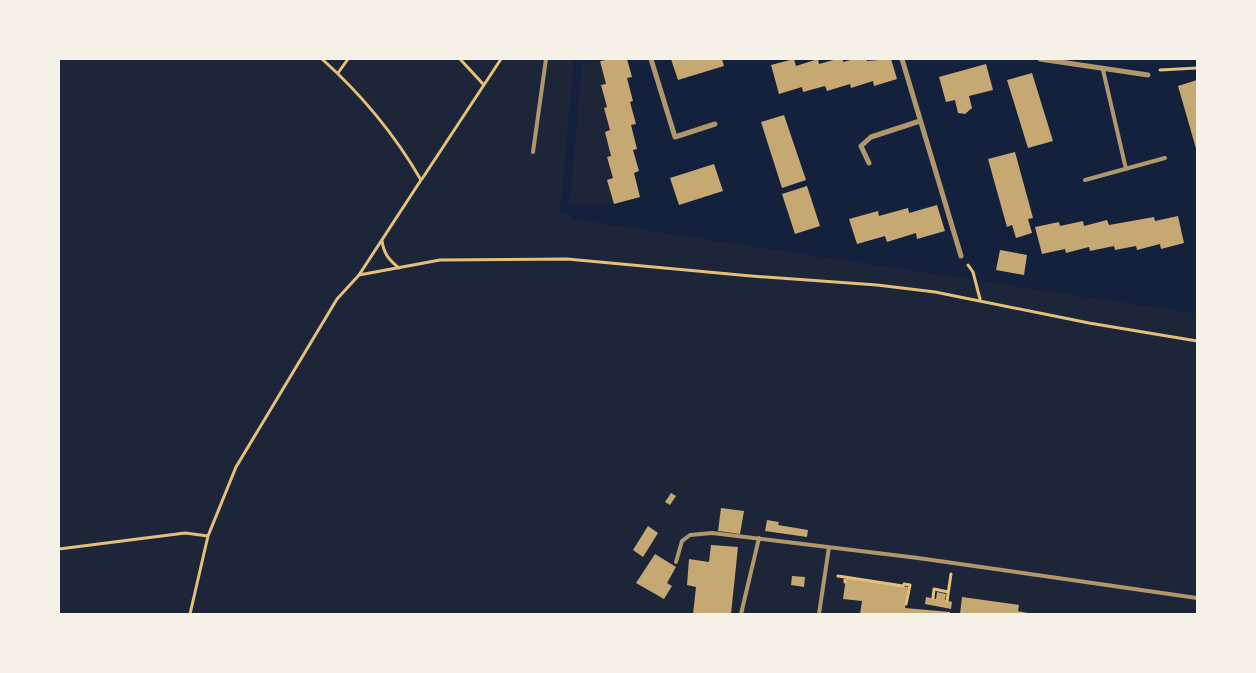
<svg xmlns="http://www.w3.org/2000/svg" width="1256" height="673" viewBox="0 0 1256 673" font-family="'Alegreya Sans',sans-serif">
	<style>
		.green { fill: #1d2539 }
		.building { fill: #c6a872 }
		.lines { fill: none; stroke-linecap: round; stroke-linejoin: round }
		.path { stroke: #e5c07b; stroke-width: 3 }
		.service { stroke: #b1986c; stroke-width: 4 }
		.minor { stroke: #b1986c; stroke-width: 5 }
	</style>
	<rect width="100%" height="100%" fill="#14213d"/>
	<path class="green" d="M59 59H574L560 213 572 215 571 219 1197 314V614H59Z
		M600 61 606 84 601 85 607 107 604 108 610 130 611 156 607 157 613 178 607 180 614 204 570 203 582 64Z"/>
	<path class="building" d="M611 59H627L632 77 627 78 633 101 630 102 636 124 631 125 637 149 633 150 639 171 634 173 640 197 614 204 607 180 613 178 607 157 611 156 605 132 610 130 604 108 607 107 601 85 606 84 600 61Z
		M671 59H722L724 66 678 80Z
		M794 59 796 66 818 59 819 64 837 59H843V62L854 59H866L867 61 891 59 897 79 874 86 873 81 851 88 850 84 827 91 825 86 803 92 802 87 779 94 771 65Z
		M986 64 993 90 969 96 972 108 965 114 958 113 955 100 946 102 939 77Z
		M1032 73 1053 141 1028 148 1007 80Z
		M1197 80V152L1178 86Z
		M784 115 806 180 782 188 761 122Z
		M1015 152 1033 218 1028 219 1032 233 1016 238 1012 225 1007 227 988 159Z
		M714 164 723 191 679 205 670 178Z
		M807 186 820 226 795 234 782 194Z
		M937 205 945 231 917 239 916 233 887 242 885 236 857 244 849 219 878 211 879 216 908 208 909 213Z
		M1178 216 1184 243 1161 249 1160 244 1137 250 1136 246 1115 250 1114 246 1090 251 1089 247 1066 253 1065 249 1042 254 1035 227 1059 222 1060 226 1083 221 1084 226 1107 220 1109 225 1154 217 1155 221Z
		M1000 250 1027 255 1024 275 996 270Z
		M671 493 676 496 670 505 665 502Z
		M721 508 744 511 740 534 718 531Z
		M767 520 779 522 778 525 808 530 807 537 765 531Z
		M648 526 658 533 643 557 633 550Z
		M711 545 738 547 731 614H693L696 587 687 585 689 559 709 562Z
		M655 554 676 567 667 583 672 586 664 599 636 583Z
		M792 576 805 577 804 587 791 585Z
		M846 578 908 587 905 608 950 612V614H860L862 601 843 599Z
		M937 592 946 594 945 600 952 602 951 609 925 604 926 597 936 599Z
		M962 597 1019 605 1018 611 1033 614H960Z"/>
	<g class="lines">
		<path class="path" d="M460 59 483 84
			M1160 70 1197 68
			M338 73 348 59
			M422 179 501 59
			M382 241C384 254 389 260 399 268
			M968 265 973 272 980 299
			M359 275 440 260 567 259 751 276 877 285 935 292 1089 323 1197 341
			M59 549 185 533 208 536
			M838 576 903 586
			M845 577V582
			M904 584 910 585 906 604
			M933 598 934 589 948 592
			M947 601 951 574
			M190 614 208 536 236 467 337 299 359 275 421 180C395 135 360 93 322 59"/>
		<path class="service" d="M1103 70 1126 169
			M533 152 546 59
			M1085 180 1165 158
			M676 562 682 541 690 535 712 533 918 558 1197 598
			M741 614 759 538
			M819 614 829 547"/>
		<path class="minor" d="M651 59 675 137 715 124
			M902 59 961 256
			M1040 59 1148 75
			M869 163 861 146 871 137 920 121"/>
	</g>
	<rect width="1256" height="673" fill="none" stroke="#f6f1e7" stroke-width="120"/>
</svg>
